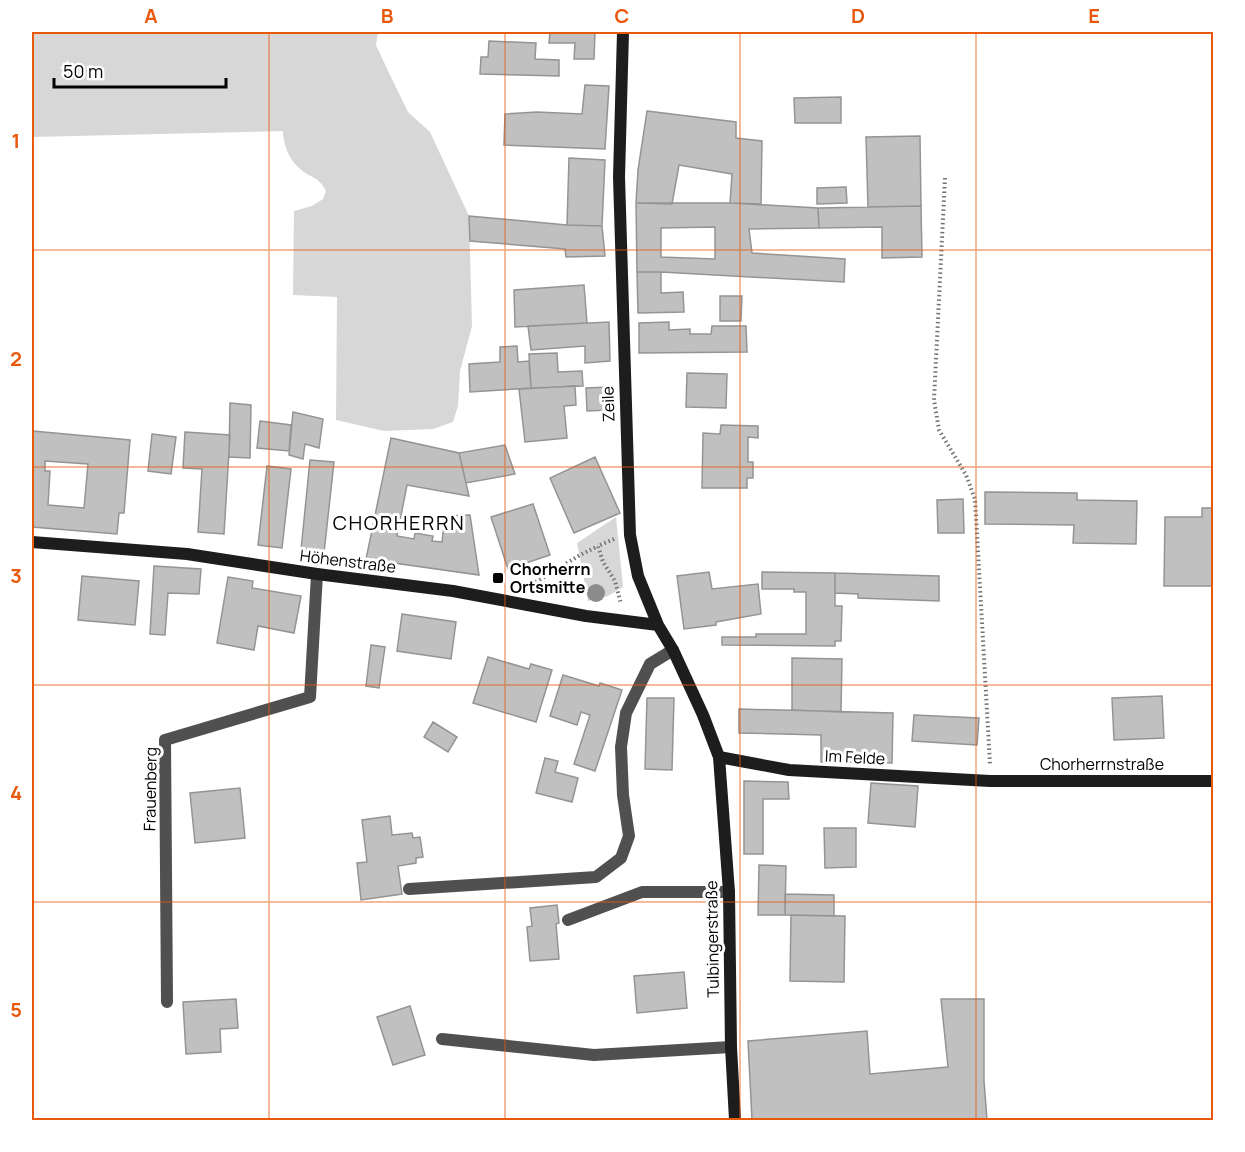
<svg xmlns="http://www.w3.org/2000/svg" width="1245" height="1152" viewBox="0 0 1245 1152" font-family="Manrope,sans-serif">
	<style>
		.green { fill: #d7d7d7 }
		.building { fill: #c0c0c0; stroke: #949494; stroke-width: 1.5; fill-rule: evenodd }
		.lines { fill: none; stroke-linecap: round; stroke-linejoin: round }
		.path { stroke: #727272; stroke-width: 4; stroke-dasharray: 1.5 3; stroke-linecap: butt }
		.lane { stroke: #505050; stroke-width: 12 }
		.street { stroke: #505050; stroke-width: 12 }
		.secondary { stroke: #1d1d1d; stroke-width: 12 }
		.tree { fill: #8c8c8c }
		.grid { fill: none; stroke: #e8590c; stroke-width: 1.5; stroke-opacity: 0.55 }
		.poi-dot { fill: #000; stroke: #fff; stroke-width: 2 }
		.labels { text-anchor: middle; stroke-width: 6; stroke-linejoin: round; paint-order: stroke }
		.street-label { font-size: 16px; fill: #000; stroke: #fff }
		.poi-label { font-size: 16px; font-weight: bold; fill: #000; stroke: #fff; text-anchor: start }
		.quarter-label { font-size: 20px; letter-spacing: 1.5px; fill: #000; stroke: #fff }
		.neatline { fill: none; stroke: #e8590c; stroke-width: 2 }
		.grid-label { font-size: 20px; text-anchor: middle; font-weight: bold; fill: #e8590c }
	</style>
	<rect width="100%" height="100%" fill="#fff"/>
	<path class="green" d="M32 32H378L376 45 389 73 408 112 430 132 469 216 472 326 460 371 458 406 453 422 433 429 384 431 336 420 337 297 293 295 294 211 312 206 323 199 326 191C318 175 308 178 297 166 288 157 283 143 283 131L32 137Z
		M616 517 623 587 608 596 588 601 577 543Z"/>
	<path class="building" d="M550 32H595L594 59H574L575 43H549Z
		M489 41 536 43 535 59 559 60V76L480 74 481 57H488Z
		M585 85 609 86 605 149 504 145 505 114 537 112 582 114Z
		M841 97V123H795L794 98Z
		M647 111 736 122V138L762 141 761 204 730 203 732 174 679 165 672 204 636 203 638 170Z
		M920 136 921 206 868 207 866 137Z
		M569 158 605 160 602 226 567 225Z
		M846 187 847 203 817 204V188Z
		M636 203H730L818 208 819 228 749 229 752 253 845 259 844 282 661 272H637ZM715 227V259L661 257V228Z
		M921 206 922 257 882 258V227L819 228 818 208Z
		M469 216 567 225 602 226 605 256 566 257 565 249 470 241Z
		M637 272H661V293L683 292 684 312 638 313Z
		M584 285 587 323 515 327 514 290Z
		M720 296H742L741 321H720Z
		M609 322 610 361 585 363V346L531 350 528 326Z
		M669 322V330L690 329V334H711L712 326H746L747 352 639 353V323Z
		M517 346 518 362 529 361 531 388 470 392 469 364 500 362V347Z
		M32 351 33 431 32 495Z
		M557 353 558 372 582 371 583 386 531 388 529 354Z
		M687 373 727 374 726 408 686 407Z
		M575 386 576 405 564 406 567 438 525 442 519 389Z
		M608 387 609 410 587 411 586 388Z
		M230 403 251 405 250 458 229 457Z
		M293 412 323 419 319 448 305 444 303 459 289 455Z
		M260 421 291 425 289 451 257 448Z
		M721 425 758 426V438L748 437V462H753V478H747V488H702L703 433 720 434Z
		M33 431 130 440 124 513H119L117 534 32 527ZM45 461 88 464 84 508 48 505 50 471H45Z
		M185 432 230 435 224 534 198 532 202 469 183 468Z
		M152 434 176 437 171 474 148 471Z
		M391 438 459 453 469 496 407 485 397 536 414 539 415 533 433 536 432 541 442 542 445 516 470 515 479 575 366 559Z
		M505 445 515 474 466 483 459 453Z
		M595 457 620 513 574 533 550 478Z
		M310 460 334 462 324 553 301 550Z
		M267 466 291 469 282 548 258 545Z
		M985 492 1077 493V500L1137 501 1136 544 1073 543 1074 525 985 524Z
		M963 499 964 533H938L937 500Z
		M533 504 550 555 508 569 491 517Z
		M1202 508H1214V586H1164L1165 517H1202Z
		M154 566 201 569 199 594 168 593 165 635 150 634Z
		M709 572 712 589 758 584 761 614 716 622V625L684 629 677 576Z
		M762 572 835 573V606H842L841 641H835V646L722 645V637H756V634H806V592H794V589H762Z
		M835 573 939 576V601L858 598V594L835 593Z
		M82 576 139 581 135 625 78 620Z
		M228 577 253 581 252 588 301 596 294 633 258 626 254 650 217 643Z
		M402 614 456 622 451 659 397 651Z
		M371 645 385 647 379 688 366 686Z
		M488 657 529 669 531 664 552 670 536 722 473 703Z
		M792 658 842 659 841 712 792 710Z
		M563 675 599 686 600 683 622 690 595 771 574 764 590 715 581 712 577 725 550 716Z
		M1162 696 1164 738 1114 740 1112 698Z
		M647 698H674L672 770 645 769Z
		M739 709 893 713 892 763 821 762V735L739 733Z
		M914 715 979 718 977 745 912 741Z
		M433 722 457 737 448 752 424 737Z
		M545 758 558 761 555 772 578 778 572 802 536 793Z
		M744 781 788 782 789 799H763V854H744Z
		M871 783 918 786 915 827 868 823Z
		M240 788 245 838 195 843 190 793Z
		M390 816 392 835 412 833 413 838 420 837 423 857 416 858V863L398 866 402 894 361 900 357 863 367 862 362 820Z
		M824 828H856V867L825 868Z
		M759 865 786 866 785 915H758Z
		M785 894 834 895V916L785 915Z
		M557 905 559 923 556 924 559 959 530 961 527 927 532 926 530 908Z
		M791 915 845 916 844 982 790 981Z
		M684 972 687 1008 637 1013 634 976Z
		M236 999 238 1028 220 1029 221 1052 186 1054 183 1002Z
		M941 999H984V1081L987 1120H752L748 1041 867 1031 870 1074 948 1067Z
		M410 1006 425 1055 393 1065 377 1017Z"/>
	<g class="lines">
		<path class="path" d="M945 178 934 400 939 430 966 475 975 499 990 764
			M614 539 598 546 603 562 615 581 621 604
			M528 587 580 555 598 546"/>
		<path class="lane" d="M409 889 596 877 621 858 629 836 623 795 621 747 626 713 650 664 673 650
			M568 920 642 892H729
			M442 1039 594 1055 731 1047"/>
		<path class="street" d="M167 1002 165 740 310 697 317 574"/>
		<path class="secondary" d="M623 32 619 177 630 535 638 576 658 625 673 650 703 715 719 757 729 892 731 1047 735 1120
			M32 542 187 554 317 574 453 591 586 616 658 625
			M719 757 789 770 990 781H1214"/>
	</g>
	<circle class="tree" cx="596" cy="593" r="9"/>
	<path class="grid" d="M269 32V1120M505 32V1120M740 32V1120M976 32V1120M32 250H1214M32 467H1214M32 685H1214M32 902H1214"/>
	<rect class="poi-dot" x="492" y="572" width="12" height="12" rx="3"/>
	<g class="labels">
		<g class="street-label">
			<text transform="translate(608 404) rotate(-92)" y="6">Zeile</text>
			<text transform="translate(348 561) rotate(7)" y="6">Höhenstraße</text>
			<text transform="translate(855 757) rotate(3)" y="6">Im Felde</text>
			<text x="1102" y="770">Chorherrnstraße</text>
			<text transform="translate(150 789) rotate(-89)" y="6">Frauenberg</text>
			<text transform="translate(712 939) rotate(-91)" y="6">Tulbingerstraße</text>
		</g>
		<g class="poi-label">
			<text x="510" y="575">Chorherrn<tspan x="510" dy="18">Ortsmitte</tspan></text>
		</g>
		<g class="quarter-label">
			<text x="399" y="530">CHORHERRN</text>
		</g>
	</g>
	<rect width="1245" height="1152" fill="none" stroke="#ffffff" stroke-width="66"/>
	<path d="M54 78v9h172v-9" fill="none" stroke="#000000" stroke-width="3"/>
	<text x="63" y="78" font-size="18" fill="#000000" stroke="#ffffff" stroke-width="4.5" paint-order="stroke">50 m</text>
	<rect x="33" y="33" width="1179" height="1086" class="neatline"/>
	<g class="grid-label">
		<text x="151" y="23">A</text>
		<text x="387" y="23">B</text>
		<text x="622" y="23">C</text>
		<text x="858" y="23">D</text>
		<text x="1094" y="23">E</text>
		<text x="16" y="148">1</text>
		<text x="16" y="366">2</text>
		<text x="16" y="583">3</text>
		<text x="16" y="800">4</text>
		<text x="16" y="1017">5</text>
	</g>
</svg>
